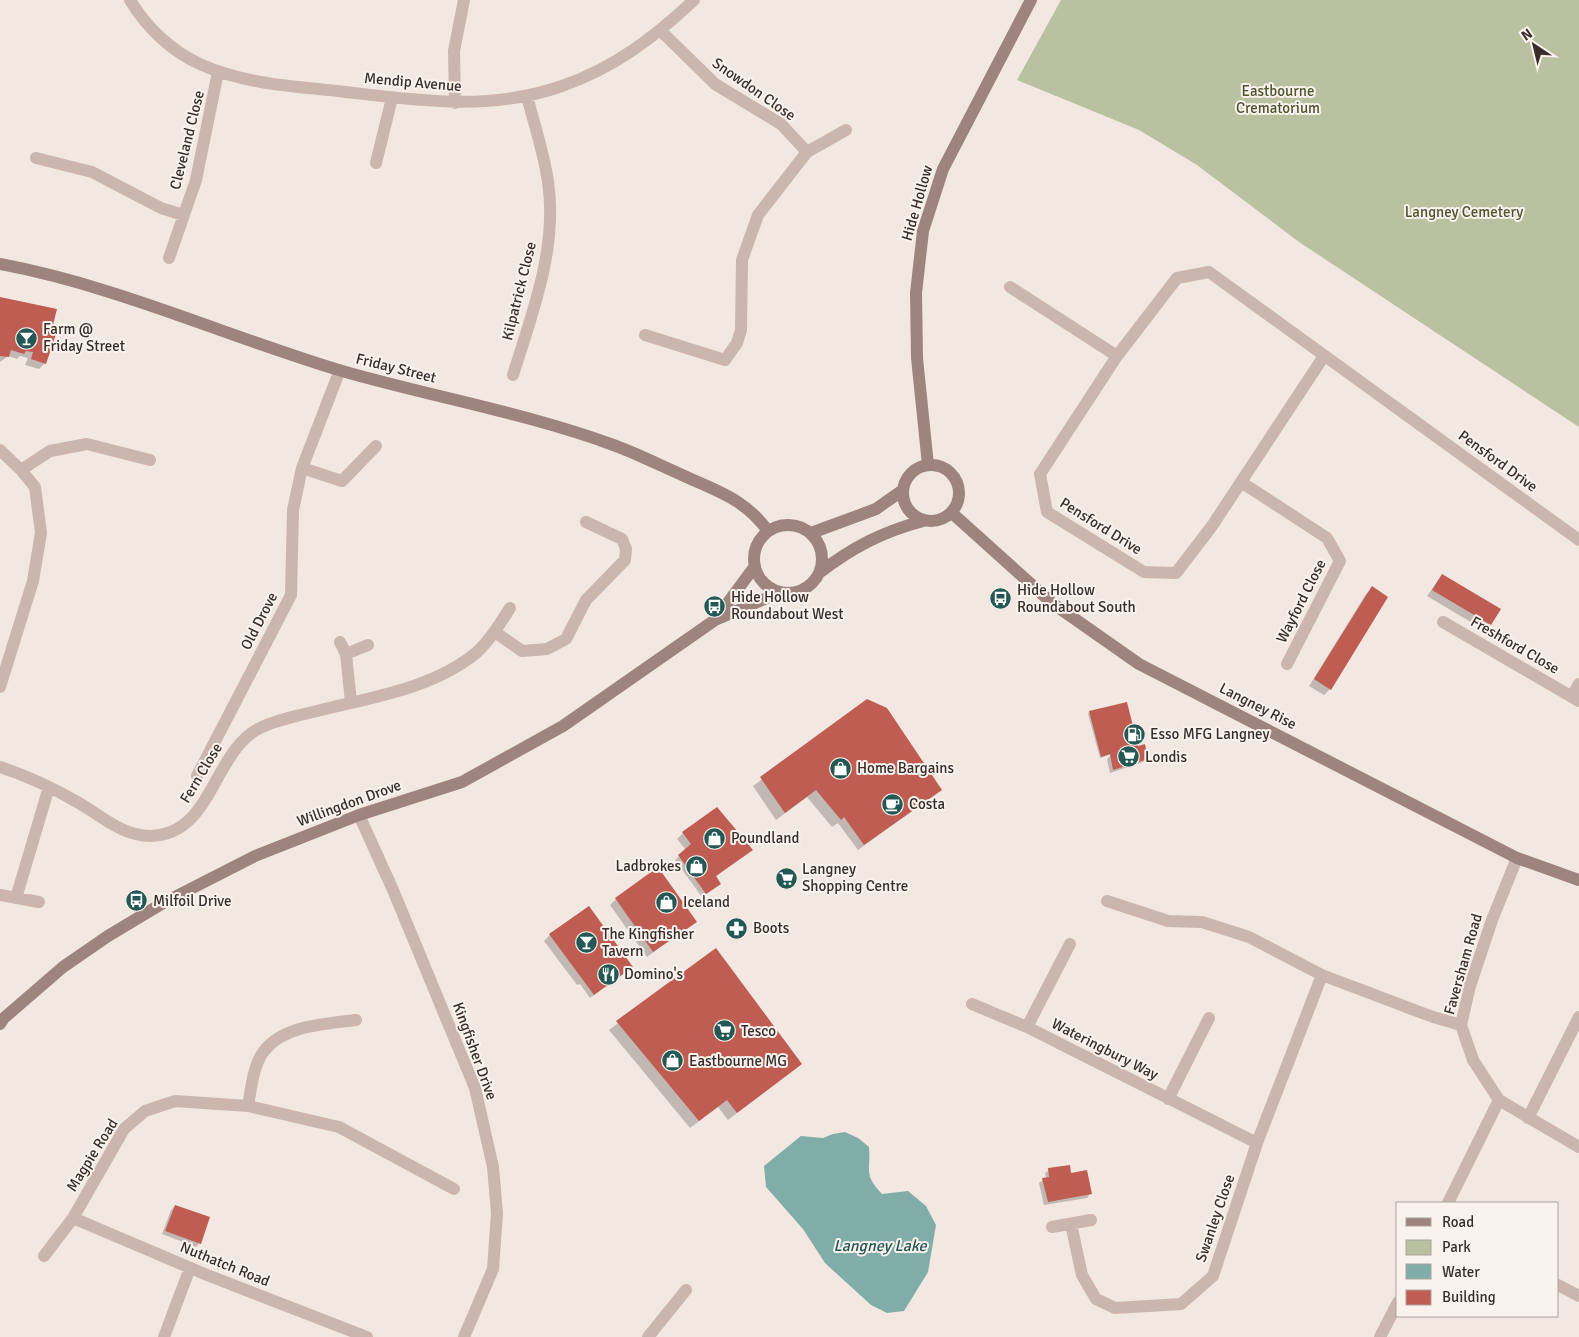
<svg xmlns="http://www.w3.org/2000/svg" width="1579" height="1337" viewBox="0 0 1579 1337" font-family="Signika,sans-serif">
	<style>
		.green { fill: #bac1a1 }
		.water { fill: #81ada9 }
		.shadow { fill: #0003 }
		.building { fill: #bf5d52 }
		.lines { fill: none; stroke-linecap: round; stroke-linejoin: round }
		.minor { stroke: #cab6ad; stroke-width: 12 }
		.secondary { stroke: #9d857e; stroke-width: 12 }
		.labels { text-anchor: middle; stroke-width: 4; stroke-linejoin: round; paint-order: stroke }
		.street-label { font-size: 15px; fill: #382d2b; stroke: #faf2ed }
		.park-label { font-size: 15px; fill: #4d5530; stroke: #faf2ed }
		.poi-label { font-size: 15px; fill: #382d2b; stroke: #faf2ed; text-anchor: start }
		.water-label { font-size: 16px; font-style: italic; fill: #235854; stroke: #faf2ed }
	</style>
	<rect width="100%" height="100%" fill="#f2e7e1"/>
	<path class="green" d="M1061 0H1579V427L1299 242 1197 165 1139 130 1017 80Z"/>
	<path class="water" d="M845 1132 858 1138 869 1147C871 1171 863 1174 882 1194L908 1191 926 1206 936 1225 928 1272 904 1311 887 1313 871 1305 825 1263 803 1229 766 1187 764 1166 801 1136 823 1138 833 1134Z"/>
	<path class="shadow" d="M0 298 45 363 39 369 25 365 28 358 20 356 17 359 8 356 0 362Z
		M1442 575 1490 624 1484 630 1427 596Z
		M1372 588 1330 689 1324 695 1309 686 1366 594Z
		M867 701 941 790 858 850 838 823 832 827 807 797 776 820 753 786Z
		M1089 712 1137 748 1146 758 1143 762 1110 773 1107 759 1112 754 1100 758 1088 714Z
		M683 833 751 850 715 877 716 887 702 897 675 860 686 850 677 839Z
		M616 899 695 922 647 957 610 905Z
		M550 935 627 970 590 998 580 984 577 985 544 941Z
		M716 950 800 1064 728 1120 718 1107 690 1128 609 1030Z
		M1049 1170 1070 1175 1090 1194 1087 1198 1044 1205 1039 1183 1046 1178 1045 1173Z
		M175 1206 200 1243 196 1247 162 1234 171 1210Z"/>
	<path class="building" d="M0 297 57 309 52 329 58 328 46 364 31 359 33 352 26 351 24 354 11 350 9 357 0 356Z
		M1442 574 1501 609 1491 625 1432 590Z
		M1372 586 1388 597 1331 690 1314 679Z
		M867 699 887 708 942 790 864 845 844 817 841 820 816 790 785 813 760 777Z
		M1127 702 1138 746 1145 744 1148 759 1113 770 1110 754 1101 757 1089 711Z
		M717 807 753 850 716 876 721 884 706 894 678 855 691 844 682 832Z
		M658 867 697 922 653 952 615 898Z
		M589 906 633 967 594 995 549 934Z
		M716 948 802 1064 737 1113 727 1100 699 1121 616 1021Z
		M1070 1165 1071 1173 1087 1170 1092 1194 1048 1202 1042 1178 1049 1177 1048 1168Z
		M175 1205 210 1217 201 1244 165 1231Z"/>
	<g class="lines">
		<path class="minor" d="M130 0C146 27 172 52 202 65 245 84 292 86 338 91 414 100 488 112 562 86 614 68 655 37 694 0
			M661 31 715 84 781 124 807 152
			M455 103 454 51 464 0
			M36 158 92 172 161 208 183 215
			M376 163 392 98
			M169 258 196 180 218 72
			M1010 287 1117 356
			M645 335 725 360 737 343 741 330 742 260 758 215 807 152 846 130
			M1324 356 1212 526 1176 573 1144 572 1047 512 1040 474 1117 356 1177 278 1209 272 1579 540
			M513 375C532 314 558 247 548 182 544 153 534 124 527 96
			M0 450 21 470 35 487 41 533 33 581 0 687
			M302 468 342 481 376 446
			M21 470 50 451 87 444 150 460
			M1241 482 1327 538 1340 561 1287 664
			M1443 622 1579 701
			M495 632 522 651 547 649 566 639 586 600 625 560 626 549 622 539 586 522
			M340 642 346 654 351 702
			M346 654 368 645
			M1572 696 1579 684
			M0 767C28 776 53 788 79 803 101 816 123 836 150 836 213 835 212 752 260 728 278 719 302 715 321 710 374 697 433 688 476 653 490 640 500 624 510 608
			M197 776 291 595 293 510 302 468 340 370
			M359 815 393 890 475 1088 493 1167 497 1213 493 1269 464 1337
			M1517 858 1492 920 1470 986 1461 1025 1473 1060 1499 1100 1579 1147
			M0 895 39 902
			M16 898 49 787
			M1107 901 1168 921 1202 922 1249 937 1322 975 1433 1017 1461 1025
			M972 1004 1027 1027 1257 1143
			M1027 1027 1070 944
			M1168 1099 1209 1018
			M248 1106C251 1090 253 1065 264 1051 284 1025 326 1024 356 1020
			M1528 1118 1579 1017
			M1448 1203 1499 1100
			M73 1218 207 1275 367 1337
			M1071 1224 1082 1275 1096 1299 1115 1308 1181 1304 1213 1276 1257 1143 1322 975
			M1052 1227 1091 1220
			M44 1256 73 1218 124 1129 145 1111 175 1101 248 1106 339 1127 454 1189
			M1558 1285 1579 1296
			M164 1337 190 1268
			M648 1337 686 1290
			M1380 1337 1398 1302"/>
		<path class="secondary" d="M0 264C118 286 228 337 342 371 433 397 527 413 616 446 638 454 659 465 680 474 716 491 744 498 768 531
			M903 493a28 28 0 1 1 56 0a28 28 0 1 1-56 0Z
			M928 465 917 358 916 293 923 231 943 169 1031 0
			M952 513 1052 603 1139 664 1517 858 1579 880
			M754 559a34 34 0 1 1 68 0a34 34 0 1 1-68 0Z
			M811 533 876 509 903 490
			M819 573C853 547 882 532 923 521
			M715 620 755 566
			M0 1024 4 1018 63 967 108 936 163 903 255 856 359 815 462 782 563 726 715 620 781 592"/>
	</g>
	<defs>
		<symbol id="bar-disc" viewBox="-11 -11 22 22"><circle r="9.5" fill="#235854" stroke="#faf2ed"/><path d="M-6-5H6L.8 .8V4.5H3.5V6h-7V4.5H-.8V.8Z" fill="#fff"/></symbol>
		<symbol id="bus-disc" viewBox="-11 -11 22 22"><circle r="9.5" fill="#235854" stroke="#faf2ed"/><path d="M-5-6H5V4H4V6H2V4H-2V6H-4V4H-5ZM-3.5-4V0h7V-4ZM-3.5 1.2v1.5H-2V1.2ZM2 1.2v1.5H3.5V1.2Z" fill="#fff"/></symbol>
		<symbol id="fuel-disc" viewBox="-11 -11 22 22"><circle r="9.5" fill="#235854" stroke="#faf2ed"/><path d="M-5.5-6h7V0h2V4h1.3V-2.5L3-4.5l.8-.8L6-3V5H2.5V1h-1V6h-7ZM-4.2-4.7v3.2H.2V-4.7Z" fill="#fff"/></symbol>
		<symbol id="supermarket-disc" viewBox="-11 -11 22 22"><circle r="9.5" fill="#235854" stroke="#faf2ed"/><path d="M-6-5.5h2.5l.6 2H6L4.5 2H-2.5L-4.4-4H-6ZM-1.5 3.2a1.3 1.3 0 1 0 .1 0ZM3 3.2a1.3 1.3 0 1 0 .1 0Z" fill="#fff"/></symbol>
		<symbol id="shop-disc" viewBox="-11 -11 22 22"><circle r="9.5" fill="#235854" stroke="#faf2ed"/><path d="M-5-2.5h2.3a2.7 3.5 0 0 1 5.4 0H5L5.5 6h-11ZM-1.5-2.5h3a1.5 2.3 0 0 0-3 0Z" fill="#fff"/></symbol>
		<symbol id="cafe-disc" viewBox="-11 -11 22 22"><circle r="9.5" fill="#235854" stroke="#faf2ed"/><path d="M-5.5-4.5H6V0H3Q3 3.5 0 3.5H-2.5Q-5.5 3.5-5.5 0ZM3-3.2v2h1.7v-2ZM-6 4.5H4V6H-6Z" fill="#fff"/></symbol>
		<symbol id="pharmacy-disc" viewBox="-11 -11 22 22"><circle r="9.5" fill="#235854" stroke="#faf2ed"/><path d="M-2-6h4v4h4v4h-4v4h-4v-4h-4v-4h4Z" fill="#fff"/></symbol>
		<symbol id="restaurant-disc" viewBox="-11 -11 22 22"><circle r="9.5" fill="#235854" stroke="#faf2ed"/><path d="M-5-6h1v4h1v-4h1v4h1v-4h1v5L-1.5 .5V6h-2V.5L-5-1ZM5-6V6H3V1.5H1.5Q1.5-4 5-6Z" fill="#fff"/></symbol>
	</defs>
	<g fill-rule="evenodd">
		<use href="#bar-disc" x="14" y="326" width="25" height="25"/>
		<use href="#bus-disc" x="988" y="586" width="25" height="25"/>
		<use href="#bus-disc" x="702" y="594" width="25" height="25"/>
		<use href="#fuel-disc" x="1122" y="722" width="25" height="25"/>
		<use href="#supermarket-disc" x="1116" y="744" width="25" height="25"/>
		<use href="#shop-disc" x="828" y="756" width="25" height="25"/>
		<use href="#cafe-disc" x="880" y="792" width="25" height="25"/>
		<use href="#shop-disc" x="702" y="826" width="25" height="25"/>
		<use href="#shop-disc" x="684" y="854" width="25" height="25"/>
		<use href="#supermarket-disc" x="774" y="866" width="25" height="25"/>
		<use href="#bus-disc" x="124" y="888" width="25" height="25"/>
		<use href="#shop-disc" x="654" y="890" width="25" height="25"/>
		<use href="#pharmacy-disc" x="724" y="916" width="25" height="25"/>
		<use href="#bar-disc" x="574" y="930" width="25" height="25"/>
		<use href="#restaurant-disc" x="596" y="962" width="25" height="25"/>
		<use href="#supermarket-disc" x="712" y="1018" width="25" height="25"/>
		<use href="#shop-disc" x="660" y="1048" width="25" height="25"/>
	</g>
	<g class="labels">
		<g class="street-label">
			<text transform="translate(413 82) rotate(5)" y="5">Mendip Avenue</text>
			<text transform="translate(754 89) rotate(35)" y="5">Snowdon Close</text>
			<text transform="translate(187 140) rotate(-76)" y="5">Cleveland Close</text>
			<text transform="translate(917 203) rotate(-74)" y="5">Hide Hollow</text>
			<text transform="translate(519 291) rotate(-76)" y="5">Kilpatrick Close</text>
			<text transform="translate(396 368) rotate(14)" y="5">Friday Street</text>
			<text transform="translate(1498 461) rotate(36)" y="5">Pensford Drive</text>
			<text transform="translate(1101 526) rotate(32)" y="5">Pensford Drive</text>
			<text transform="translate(1301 601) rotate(-63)" y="5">Wayford Close</text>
			<text transform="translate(259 621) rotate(-63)" y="5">Old Drove</text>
			<text transform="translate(1515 645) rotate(30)" y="5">Freshford Close</text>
			<text transform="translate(1258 706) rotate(27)" y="5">Langney Rise</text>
			<text transform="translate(201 773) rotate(-59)" y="5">Fern Close</text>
			<text transform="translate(349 803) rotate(-20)" y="5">Willingdon Drove</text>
			<text transform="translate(1463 964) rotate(-74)" y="5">Faversham Road</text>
			<text transform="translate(1105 1049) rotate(27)" y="5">Wateringbury Way</text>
			<text transform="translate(475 1051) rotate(70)" y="5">Kingfisher Drive</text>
			<text transform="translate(92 1155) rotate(-58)" y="5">Magpie Road</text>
			<text transform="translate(1215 1218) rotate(-71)" y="5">Swanley Close</text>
			<text transform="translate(225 1264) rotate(22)" y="5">Nuthatch Road</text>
		</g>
		<g class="park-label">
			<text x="1278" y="96">Eastbourne<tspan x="1278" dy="17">Crematorium</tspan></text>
			<text x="1464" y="217">Langney Cemetery</text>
		</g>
		<g class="poi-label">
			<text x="43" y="334">Farm @<tspan x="43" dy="17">Friday Street</tspan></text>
			<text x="1017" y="595">Hide Hollow<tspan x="1017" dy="17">Roundabout South</tspan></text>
			<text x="731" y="602">Hide Hollow<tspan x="731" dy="17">Roundabout West</tspan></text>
			<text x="1150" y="739">Esso MFG Langney</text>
			<text x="1145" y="762">Londis</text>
			<text x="857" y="773">Home Bargains</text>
			<text x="909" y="809">Costa</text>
			<text x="731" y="843">Poundland</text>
			<text x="681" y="871" text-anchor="end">Ladbrokes</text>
			<text x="802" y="874">Langney<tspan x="802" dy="17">Shopping Centre</tspan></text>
			<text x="153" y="906">Milfoil Drive</text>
			<text x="683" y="907">Iceland</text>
			<text x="753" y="933">Boots</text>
			<text x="602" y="939">The Kingfisher<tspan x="602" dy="17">Tavern</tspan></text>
			<text x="624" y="979">Domino's</text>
			<text x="741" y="1036">Tesco</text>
			<text x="689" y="1066">Eastbourne MG</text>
		</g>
		<g class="water-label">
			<text x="880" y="1251">Langney Lake</text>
		</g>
	</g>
	<rect x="1396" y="1202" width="162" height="115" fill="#faf2ed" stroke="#aca39f"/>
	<rect x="1406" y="1218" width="25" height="8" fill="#9d857e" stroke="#aca39f"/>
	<text x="1442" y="1227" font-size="15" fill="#382d2b">Road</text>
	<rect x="1406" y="1240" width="25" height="15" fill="#bac1a1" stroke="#aca39f"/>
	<text x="1442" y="1252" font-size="15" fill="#382d2b">Park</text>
	<rect x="1406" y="1264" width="25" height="15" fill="#81ada9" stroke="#aca39f"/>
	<text x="1442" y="1277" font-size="15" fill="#382d2b">Water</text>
	<rect x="1406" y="1290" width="25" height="15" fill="#bf5d52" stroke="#aca39f"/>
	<text x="1442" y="1302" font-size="15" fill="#382d2b">Building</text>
	<g transform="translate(1534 45) rotate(325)" stroke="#faf2ed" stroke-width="4" paint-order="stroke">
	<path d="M0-4L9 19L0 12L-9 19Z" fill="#382d2b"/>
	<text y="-8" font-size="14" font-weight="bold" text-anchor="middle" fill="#382d2b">N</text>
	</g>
</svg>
